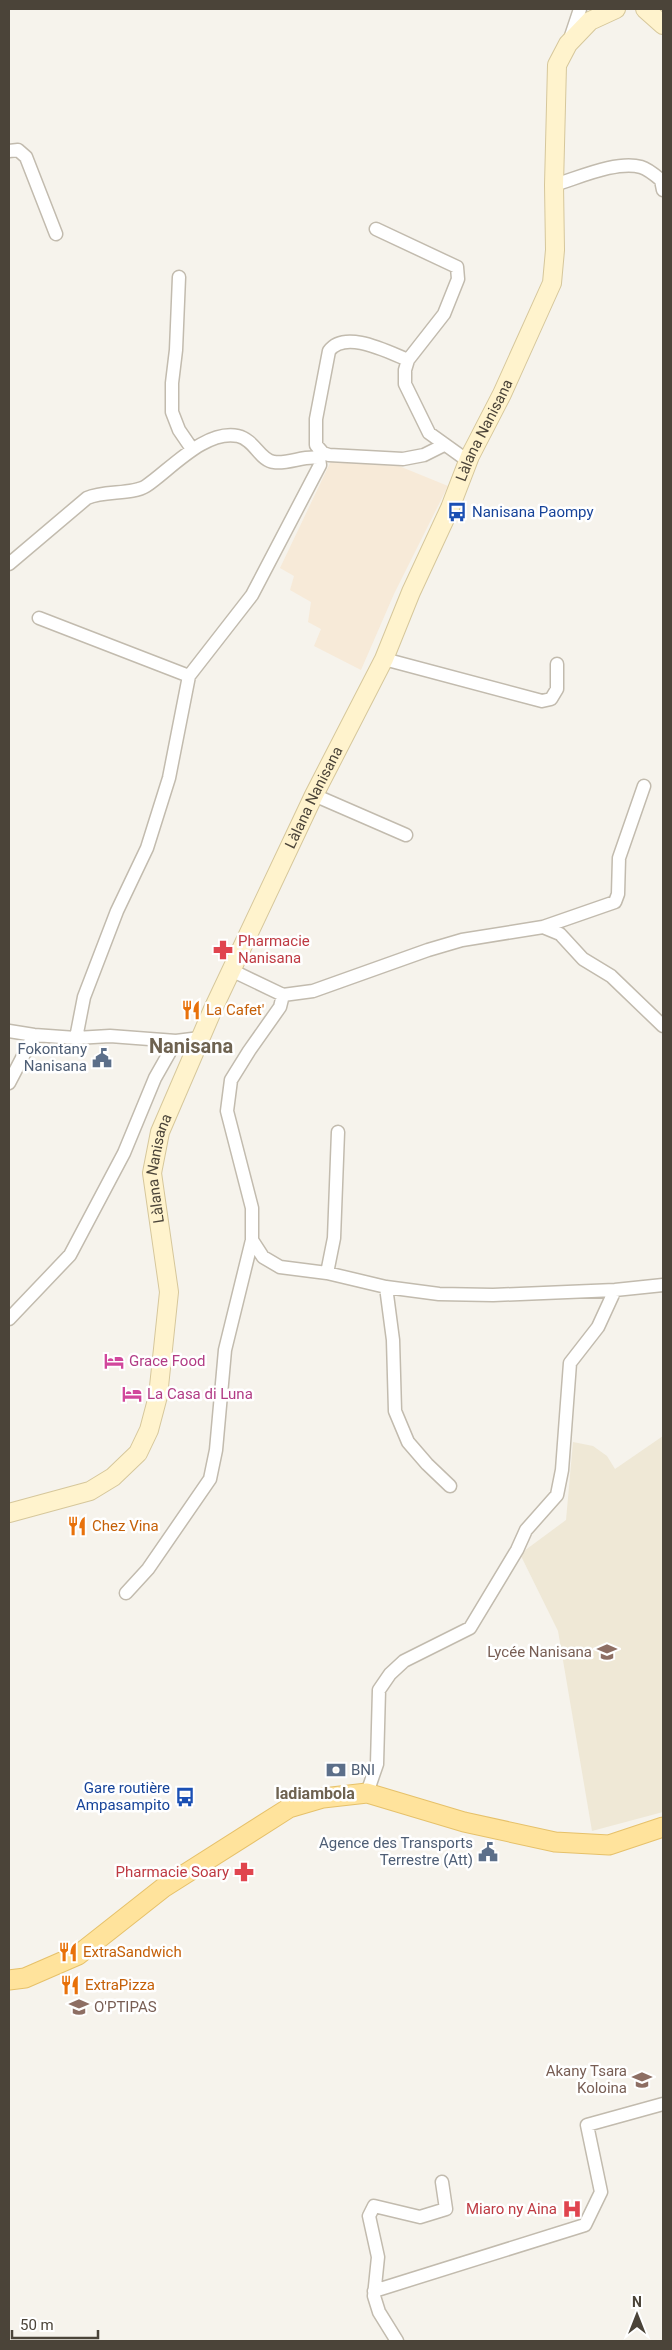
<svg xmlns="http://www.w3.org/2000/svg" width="672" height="2350" viewBox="0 0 672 2350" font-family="Roboto,sans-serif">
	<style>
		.commercial { fill: #f7ead8 }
		.education { fill: #efe8d6 }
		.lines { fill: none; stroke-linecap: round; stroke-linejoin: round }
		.street-casing { stroke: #c2bbae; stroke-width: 15 }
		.secondary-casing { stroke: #d6c79b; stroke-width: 20 }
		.primary-casing { stroke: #e6c16a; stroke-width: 21 }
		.street { stroke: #fff; stroke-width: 12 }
		.secondary { stroke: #fff3cd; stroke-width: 18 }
		.primary { stroke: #ffe39c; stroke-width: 19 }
		.labels { text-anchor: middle; stroke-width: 5; stroke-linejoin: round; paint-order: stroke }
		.street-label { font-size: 15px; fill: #4b4439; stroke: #fff }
		.transit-label { font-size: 15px; fill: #164399; stroke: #fff; text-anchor: start }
		.health-label { font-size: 15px; fill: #be3a42; stroke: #fff; text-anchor: end }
		.food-label { font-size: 15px; fill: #c56008; stroke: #fff; text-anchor: start }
		.service-label { font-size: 15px; fill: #4e5e75; stroke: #fff; text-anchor: end }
		.hotel-label { font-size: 15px; fill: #b23c85; stroke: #fff; text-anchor: start }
		.education-label { font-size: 15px; fill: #785e54; stroke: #fff; text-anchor: end }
		.neighbourhood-label { font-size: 16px; font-weight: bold; fill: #6e6250; stroke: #fff }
		.district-label { font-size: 20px; font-weight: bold; fill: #6e6250; stroke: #fff }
	</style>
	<rect width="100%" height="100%" fill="#f6f3ec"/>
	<path class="commercial" d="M331 461 385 463 399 466 448 486 394 594 361 670 314 646 321 629 308 622 311 602 290 590 294 576 280 568Z"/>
	<path class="education" d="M663 1436V1812L592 1831 558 1631 520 1554 566 1520 573 1442 593 1446 607 1456 615 1469Z"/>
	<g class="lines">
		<defs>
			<path id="street" d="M570 39 580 9
				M9 151 18 150 26 157 56 234
				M554 185C578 178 617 160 641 167 648 169 655 175 661 180L663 190
				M376 229 457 267 458 279 444 314 408 360 405 370V384L429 433 468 461
				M179 277 176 350 172 383V412L179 430 192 449
				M408 360C388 352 345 329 329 351L316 419V445L323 453 329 455 403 459 424 455 444 445
				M9 564 87 498C104 490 132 495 146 486 170 470 205 429 238 436 255 440 260 461 274 462 289 464 305 455 319 458L320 465 252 595 189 676 169 778 147 848 117 911 84 997 76 1038
				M39 618 189 676
				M384 659 542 701 551 699 557 689V664
				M314 795 406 835
				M543 927 615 902 618 894 619 858 644 786
				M233 971 283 995 313 991 428 950 462 940 543 927 560 934 583 959 611 976 663 1026
				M283 995 280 1007 249 1051 231 1080 227 1111 252 1208V1240L263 1257 280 1267 327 1273 386 1287 439 1294 493 1295 615 1290 663 1285
				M9 1031 34 1035 76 1038 110 1036 176 1041 200 1038
				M9 1083 34 1035
				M327 1273 334 1238 338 1132
				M386 1287 393 1340 395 1411 408 1442 427 1464 450 1486
				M9 1319 70 1255 124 1153 155 1078 176 1041
				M126 1593 148 1569 210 1479 216 1450 225 1350 252 1240
				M367 1793 377 1764 379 1690 390 1674 404 1661 470 1628 517 1550 526 1530 557 1495 562 1470 570 1363 598 1327 615 1290
				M374 2291 585 2225 601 2192 587 2125 663 2104
				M397 2341 379 2312 374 2296 378 2257 369 2216 374 2206 420 2217 446 2209 442 2182"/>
			<g id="secondary">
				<path d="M645 9 663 25"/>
				<path id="s1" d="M9 1513 90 1491 113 1477 138 1453 149 1430 158 1396 169 1292 152 1173 160 1132 213 1009 314 795 384 659 411 592 450 508 470 456 502 394 552 283 555 250 554 185 557 65 568 44 590 21 616 9"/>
			</g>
			<path id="primary" d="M9 1980 25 1978 78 1955 163 1888 289 1808 323 1798 367 1793 464 1822 555 1842 609 1845 663 1827"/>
		</defs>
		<use href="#street" class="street-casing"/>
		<use href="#secondary" class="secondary-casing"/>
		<use href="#primary" class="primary-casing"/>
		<use href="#street" class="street"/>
		<use href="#secondary" class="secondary"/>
		<use href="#primary" class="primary"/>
	</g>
	<defs>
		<symbol id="bus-bare" viewBox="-9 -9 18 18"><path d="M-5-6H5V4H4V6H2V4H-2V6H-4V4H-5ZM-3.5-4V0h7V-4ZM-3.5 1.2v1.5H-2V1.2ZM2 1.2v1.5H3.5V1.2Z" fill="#1a4fb4" stroke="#fff" stroke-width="2.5" paint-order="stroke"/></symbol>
		<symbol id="pharmacy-bare" viewBox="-9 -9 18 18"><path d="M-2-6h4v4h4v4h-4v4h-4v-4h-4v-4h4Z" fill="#e0444e" stroke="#fff" stroke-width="2.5" paint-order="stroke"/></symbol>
		<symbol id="restaurant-bare" viewBox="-9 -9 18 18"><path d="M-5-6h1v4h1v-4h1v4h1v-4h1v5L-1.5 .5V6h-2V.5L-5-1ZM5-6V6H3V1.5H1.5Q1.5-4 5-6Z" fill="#e8710a" stroke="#fff" stroke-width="2.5" paint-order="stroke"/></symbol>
		<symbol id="civic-bare" viewBox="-9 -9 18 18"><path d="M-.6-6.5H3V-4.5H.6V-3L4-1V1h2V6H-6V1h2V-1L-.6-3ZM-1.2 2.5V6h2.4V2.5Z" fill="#5c6f8a" stroke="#fff" stroke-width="2.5" paint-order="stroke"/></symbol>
		<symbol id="hotel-bare" viewBox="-9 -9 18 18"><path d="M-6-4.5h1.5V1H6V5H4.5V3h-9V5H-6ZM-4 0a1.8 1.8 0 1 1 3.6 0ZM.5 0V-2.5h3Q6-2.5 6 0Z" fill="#d1479c" stroke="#fff" stroke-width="2.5" paint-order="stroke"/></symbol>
		<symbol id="school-bare" viewBox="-9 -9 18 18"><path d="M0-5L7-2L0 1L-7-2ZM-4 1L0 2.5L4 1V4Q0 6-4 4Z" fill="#8d6e63" stroke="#fff" stroke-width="2.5" paint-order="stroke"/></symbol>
		<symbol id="bank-bare" viewBox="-9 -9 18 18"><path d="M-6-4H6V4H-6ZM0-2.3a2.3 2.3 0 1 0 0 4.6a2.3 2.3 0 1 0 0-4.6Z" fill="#5c6f8a" stroke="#fff" stroke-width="2.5" paint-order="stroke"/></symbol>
		<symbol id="hospital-bare" viewBox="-9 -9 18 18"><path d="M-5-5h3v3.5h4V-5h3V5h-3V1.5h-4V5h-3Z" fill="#e0444e" stroke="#fff" stroke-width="2.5" paint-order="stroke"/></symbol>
	</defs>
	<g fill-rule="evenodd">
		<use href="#bus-bare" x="443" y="498" width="28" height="28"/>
		<use href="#pharmacy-bare" x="209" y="936" width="28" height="28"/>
		<use href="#restaurant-bare" x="177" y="996" width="28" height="28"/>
		<use href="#civic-bare" x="88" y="1044" width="28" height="28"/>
		<use href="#hotel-bare" x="100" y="1347" width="28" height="28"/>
		<use href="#hotel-bare" x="118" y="1380" width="28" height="28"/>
		<use href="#restaurant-bare" x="63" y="1512" width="28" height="28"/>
		<use href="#school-bare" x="593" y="1638" width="28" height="28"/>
		<use href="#bank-bare" x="322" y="1756" width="28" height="28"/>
		<use href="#bus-bare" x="171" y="1783" width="28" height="28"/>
		<use href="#civic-bare" x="474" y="1838" width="28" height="28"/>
		<use href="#pharmacy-bare" x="230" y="1858" width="28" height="28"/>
		<use href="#restaurant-bare" x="54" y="1938" width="28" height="28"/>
		<use href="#restaurant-bare" x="56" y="1971" width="28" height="28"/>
		<use href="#school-bare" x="65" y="1993" width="28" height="28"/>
		<use href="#school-bare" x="628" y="2066" width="28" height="28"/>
		<use href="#hospital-bare" x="558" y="2195" width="28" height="28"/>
	</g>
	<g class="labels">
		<g class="street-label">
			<text dy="5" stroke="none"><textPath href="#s1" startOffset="1246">Làlana Nanisana</textPath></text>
			<text dy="5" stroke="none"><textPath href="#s1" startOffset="841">Làlana Nanisana</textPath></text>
			<text dy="5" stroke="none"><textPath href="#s1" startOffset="436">Làlana Nanisana</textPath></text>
		</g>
		<g class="transit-label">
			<text x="472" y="517">Nanisana Paompy</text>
			<text x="170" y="1793" text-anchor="end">Gare routière<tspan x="170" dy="17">Ampasampito</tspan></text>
		</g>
		<g class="health-label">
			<text x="238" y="946" text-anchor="start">Pharmacie<tspan x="238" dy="17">Nanisana</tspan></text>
			<text x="229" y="1877">Pharmacie Soary</text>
			<text x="557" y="2214">Miaro ny Aina</text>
		</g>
		<g class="food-label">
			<text x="206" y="1015">La Cafet'</text>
			<text x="92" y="1531">Chez Vina</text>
			<text x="83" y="1957">ExtraSandwich</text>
			<text x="85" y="1990">ExtraPizza</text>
		</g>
		<g class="service-label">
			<text x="87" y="1054">Fokontany<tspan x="87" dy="17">Nanisana</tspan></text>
			<text x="351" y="1775" text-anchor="start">BNI</text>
			<text x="473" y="1848">Agence des Transports<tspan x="473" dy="17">Terrestre (Att)</tspan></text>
		</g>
		<g class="hotel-label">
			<text x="129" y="1366">Grace Food</text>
			<text x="147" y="1399">La Casa di Luna</text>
		</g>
		<g class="education-label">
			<text x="592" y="1657">Lycée Nanisana</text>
			<text x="94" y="2012" text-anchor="start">O'PTIPAS</text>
			<text x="627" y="2076">Akany Tsara<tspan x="627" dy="17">Koloina</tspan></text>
		</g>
		<g class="neighbourhood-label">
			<text x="315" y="1799">Iadiambola</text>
		</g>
		<g class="district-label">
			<text x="191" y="1053">Nanisana</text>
		</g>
	</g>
	<rect width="672" height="2350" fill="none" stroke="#4b4439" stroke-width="20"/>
	<g transform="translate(637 2315)" stroke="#ffffff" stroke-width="4" paint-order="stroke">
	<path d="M0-4L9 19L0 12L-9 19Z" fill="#4b4439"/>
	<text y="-8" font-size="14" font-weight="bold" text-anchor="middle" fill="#4b4439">N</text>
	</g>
	<path d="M12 2330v8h86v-8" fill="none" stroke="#4b4439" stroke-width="2.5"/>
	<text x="20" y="2330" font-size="15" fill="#4b4439" stroke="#ffffff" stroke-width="4" paint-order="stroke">50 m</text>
</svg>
